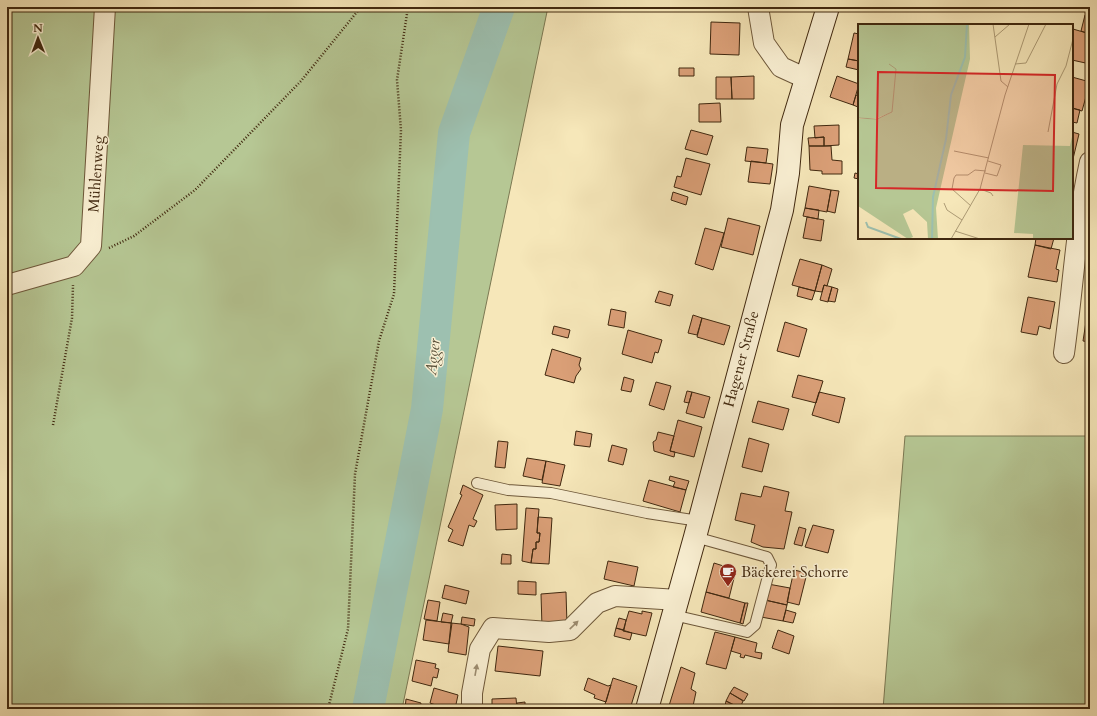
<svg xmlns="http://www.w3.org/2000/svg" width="1097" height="716" viewBox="0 0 1097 716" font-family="Cardo,serif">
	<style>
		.green { fill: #b6c794; stroke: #7b7852 }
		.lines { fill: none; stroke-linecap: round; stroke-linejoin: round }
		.river { stroke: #9dc0b0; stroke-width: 32 }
		.building { fill: #da9f77; stroke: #40280f }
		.service-casing { stroke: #6e583a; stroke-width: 12 }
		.minor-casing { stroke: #6e583a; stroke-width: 22 }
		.secondary-casing { stroke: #40280f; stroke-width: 24 }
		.path { stroke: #40280f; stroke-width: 2.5; stroke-dasharray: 1 2; stroke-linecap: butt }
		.service { stroke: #f9efd2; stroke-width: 10 }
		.minor { stroke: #f9efd2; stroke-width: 20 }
		.secondary { stroke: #f9efd2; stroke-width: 22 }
		.oneway { fill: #9c8c70 }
		.labels { text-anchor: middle; stroke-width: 3; stroke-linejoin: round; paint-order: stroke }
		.street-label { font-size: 15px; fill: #40280f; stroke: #f9efd2 }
		.poi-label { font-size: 15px; fill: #40280f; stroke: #f9efd2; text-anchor: start }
		.water-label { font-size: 16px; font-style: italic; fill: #574e37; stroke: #f9efd2 }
		.inset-river { fill: none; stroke: #9dc0b0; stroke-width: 2 }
		.inset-road { fill: none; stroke: #ad9b75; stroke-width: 1 }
		.view { fill: #d62828; fill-opacity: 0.15; stroke: #d62828; stroke-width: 2 }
		.inset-edge { fill: none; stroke: #40280f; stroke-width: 2 }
	</style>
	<rect width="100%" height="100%" fill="#f6e7b9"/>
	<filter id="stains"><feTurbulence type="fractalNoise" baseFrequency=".005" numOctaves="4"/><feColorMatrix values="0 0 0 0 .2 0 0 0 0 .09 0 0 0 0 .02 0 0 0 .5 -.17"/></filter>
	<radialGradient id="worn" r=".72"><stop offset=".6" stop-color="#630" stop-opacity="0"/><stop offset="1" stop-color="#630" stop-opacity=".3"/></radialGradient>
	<path class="green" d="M7 7H103L89 245 70 264 7 283Z
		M108 7H548L402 709H7V287L81 264Z
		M905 436H1090V709H883Z"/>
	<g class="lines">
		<path class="river" d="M368 709 427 409 454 133 499 7"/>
	</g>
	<path class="building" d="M890 7H905L904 10Z
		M1085 15 1090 17V34L1081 31Z
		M711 22 740 23 739 55 710 54Z
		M1073 29 1090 34V64L1072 60Z
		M854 33 859 34V61L848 59Z
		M848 59 859 61V70L846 67Z
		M679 68H694V76H679Z
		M754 76V99H732L731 77Z
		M837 76 859 84 853 105 830 97Z
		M716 77H731L732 99H716Z
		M1072 77 1090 82 1082 111 1072 108Z
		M856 95 859 96 858 107 853 105Z
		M720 103 721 122H699V104Z
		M1072 108 1080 110 1077 123 1072 122Z
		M839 125V145L824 146V137L815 138 814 126Z
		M691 130 713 136 707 155 685 149Z
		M1072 132 1079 134 1072 163Z
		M824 137V146H809L808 138Z
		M809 146H831L832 160 842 161V174H822V171L810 170Z
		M747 147 768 149 766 163 745 161Z
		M686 158 710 164 701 195 674 187 677 176 681 177Z
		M751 161 773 164 770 184 748 182Z
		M855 173 859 174V179L854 178Z
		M809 186 831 190 827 212 805 208Z
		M831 190 839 191 835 213 827 211Z
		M673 192 688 197 686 205 671 200Z
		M805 208 819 210 818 219 803 216Z
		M807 217 824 220 821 241 803 238Z
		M728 218 760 226 753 255 721 247Z
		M1086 220H1090V239L1083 238Z
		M705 228 724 233 713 270 695 264Z
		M1036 238H1054L1051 249 1035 245Z
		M1083 238 1090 239V257L1082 255Z
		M1035 245 1060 250 1056 269 1059 270 1057 282 1028 277Z
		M800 259 822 265 815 291 792 285Z
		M822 265 832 269 827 286 824 285 822 292 815 291Z
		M824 285 832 287 828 302 820 300Z
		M799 287 815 291 812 300 797 296Z
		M832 287 838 289 835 302 828 301Z
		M659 291 673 295 670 306 655 302Z
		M1028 297 1055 302 1050 329 1039 326 1037 335 1021 332Z
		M611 309 626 312 624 328 608 325Z
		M693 315 702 318 697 335 688 333Z
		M1087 315H1090V342L1083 341Z
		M702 318 730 326 724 345 697 337Z
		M785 322 807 329 799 357 777 351Z
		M554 326 570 330 568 338 552 334Z
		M628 330 662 340 658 353 655 352 652 363 622 354Z
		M552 349 581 358 579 365 581 369 576 376 574 383 545 375Z
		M798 375 823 381 816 403 792 397Z
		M624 377 634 380 631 392 621 390Z
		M656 382 671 386 664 410 649 405Z
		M687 391 692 392 689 403 684 402Z
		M692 392 710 397 704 418 686 413Z
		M819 392 845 398 839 423 812 415Z
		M758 401 789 409 783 430 752 422Z
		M678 420 702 427 694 457 670 451Z
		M576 431 592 434 590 447 574 445Z
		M658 432 674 436 670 451 675 452 674 457 654 451 653 442 656 440Z
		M749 438 769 444 762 472 742 467Z
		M498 441 508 442 505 468 495 467Z
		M612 445 627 449 623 465 608 461Z
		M527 458 546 461 542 480 523 476Z
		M546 461 565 465 560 486 542 483Z
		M670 476 689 481 686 490 673 487 675 482 669 480Z
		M649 480 686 490 680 512 643 501Z
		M463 485 483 495 473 519 477 521 474 527 469 525 463 546 448 541 453 530 448 527 462 495 460 494Z
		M764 486 789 492 785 511 792 512 784 549 763 547 751 542 755 525 735 520 741 493 761 497Z
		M517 504V529L496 530 495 505Z
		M526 508 539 509 537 533H540L539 542H536V549H533L531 563 522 561Z
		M538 517 552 518 549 564 531 563 533 549H536V542H539L540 533H537Z
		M813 525 834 530 828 553 805 547Z
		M799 527 806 529 802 546 794 544Z
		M502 554 511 555V564H501Z
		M608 561 638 567 634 586 604 579Z
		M714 563 736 570 729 598 706 592Z
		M794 570 807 573 799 605 787 602Z
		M518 581 536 582V595L518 594Z
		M768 584 790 588 787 605 765 600Z
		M445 585 469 591 466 604 442 598Z
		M566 592 567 625 542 627 541 594Z
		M706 592 745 603 740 623 701 612Z
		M428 600 440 602 437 621 424 619Z
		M765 600 787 605 783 621 761 617Z
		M745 603H748L743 624 740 623Z
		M786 610 796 613 793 623 783 621Z
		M629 611 642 614V611L652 613 646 636 623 631Z
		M443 613 453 615 451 623 441 622Z
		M462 617 475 619 474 626 461 624Z
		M619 618 626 620 624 630 616 628Z
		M426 620 452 623 449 644 423 640Z
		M451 623 461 624 469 627 466 655 448 652Z
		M616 628 632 633 630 640 614 636Z
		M778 630 794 636 789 654 772 648Z
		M715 632 735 637 726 669 706 664Z
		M735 637 757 643 755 652 762 653 761 659 745 655 744 658 740 657 741 654 731 651Z
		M498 646 543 651 540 676 495 671Z
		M416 660 436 664 435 668 439 669 437 678 433 677 431 686 412 681Z
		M681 667 695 673 691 689 696 692 693 706 700 709H668Z
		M588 678 608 686 611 685 606 702 594 698 595 695 584 690Z
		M613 678 637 686 630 709H620L605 704Z
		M734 687 748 694 744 701 730 693Z
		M434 688 458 695 455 709H447L430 703Z
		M730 693 743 701 740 708 726 701Z
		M516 698 517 709H492V699Z
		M406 699 421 703 420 709H405Z
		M726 701 736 706V709H728L725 706Z
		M525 702V709H517V703Z
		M774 706H783V709H773Z"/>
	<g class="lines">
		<defs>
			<path id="service" d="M477 483 508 490 551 493 647 513 699 521
				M673 615 747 632 755 625 771 565 767 557 695 537"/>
			<path id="minor" d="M758 7 764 43 781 67 805 78
				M7 285 74 266 91 246 105 7
				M1064 353C1073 289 1076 225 1090 162
				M472 709V693L480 649 493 628 549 632 570 630 597 603 615 596 678 600"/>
			<path id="secondary" d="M647 709 695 537 782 210 788 173 792 125 828 7"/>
		</defs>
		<use href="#service" class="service-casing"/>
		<use href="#minor" class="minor-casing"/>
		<use href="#secondary" class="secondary-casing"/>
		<path class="path" d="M109 248 134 236 195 190 301 81 361 7
			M53 425 72 318 73 285
			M328 709 348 629 355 474 379 341 394 294 401 130 397 80 408 7"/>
		<use href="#service" class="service"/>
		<use href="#minor" class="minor"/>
		<use href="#secondary" class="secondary"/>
	</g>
	<defs><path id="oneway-solid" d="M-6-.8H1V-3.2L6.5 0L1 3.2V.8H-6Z"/></defs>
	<g class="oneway">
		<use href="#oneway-solid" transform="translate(574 625) rotate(-44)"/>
		<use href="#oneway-solid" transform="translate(476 670) rotate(-80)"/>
	</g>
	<defs>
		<symbol id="cafe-pin" viewBox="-11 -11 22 30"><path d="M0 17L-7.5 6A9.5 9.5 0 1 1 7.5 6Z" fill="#8f2418" stroke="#f9efd2"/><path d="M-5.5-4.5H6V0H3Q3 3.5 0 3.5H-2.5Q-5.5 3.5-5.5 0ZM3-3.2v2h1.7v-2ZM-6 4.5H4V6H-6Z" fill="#fff"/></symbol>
	</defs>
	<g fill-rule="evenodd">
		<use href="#cafe-pin" x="718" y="562" width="20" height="27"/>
	</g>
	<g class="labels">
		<g class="street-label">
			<text transform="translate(96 174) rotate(-86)" y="5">Mühlenweg</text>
			<text transform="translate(741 359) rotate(-75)" y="5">Hagener Straße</text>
		</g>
		<g class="poi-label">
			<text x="741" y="577">Bäckerei Schorre</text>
		</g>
		<g class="water-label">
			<text transform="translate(432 357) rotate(-84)" y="6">Agger</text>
		</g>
	</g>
	<g transform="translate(858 24)">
		<rect width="215" height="215" fill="#f6e7b9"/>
		<path d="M0 0H111L112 35 78 184 80 215H70L69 198 55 185 45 190 55 213 50 215 0 182V95H19L35 88 19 94H0ZM215 108V215H175V210L156 209 165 121 212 122Z" fill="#b6c794"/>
		<path class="inset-river" d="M8 198 10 203 43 215M74 215 75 173 88 115 93 71 107 33 109 0"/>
		<path class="inset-road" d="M135 0 143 57 150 63M137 13 152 0M157 40 168 39 188 0M0 94 19 95 34 88 38 45 31 40M190 108 199 60 208 42 215 15M96 127 131 134M127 149 139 152 143 141 130 137M122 165 133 169 135 172M86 179 89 186 104 196M113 182 94 165 96 154 98 151H110L117 146 128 147M97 207 122 215M93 215 122 165 147 71 171 0"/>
		<path class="view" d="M20 48 197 51 195 167 18 164Z"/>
		<rect width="215" height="215" class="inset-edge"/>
	</g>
	<rect width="1097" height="716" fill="none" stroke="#f6e7b9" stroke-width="24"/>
	<rect x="8" y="8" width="1081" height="700" fill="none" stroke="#40280f" stroke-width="2"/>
	<rect x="12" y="12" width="1073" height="692" fill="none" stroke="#40280f"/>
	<g transform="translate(38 38) rotate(359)" stroke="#f9efd2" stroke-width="3" paint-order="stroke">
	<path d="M0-3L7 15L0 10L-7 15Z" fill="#40280f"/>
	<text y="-6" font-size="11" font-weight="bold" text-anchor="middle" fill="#40280f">N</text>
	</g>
	<rect width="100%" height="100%" filter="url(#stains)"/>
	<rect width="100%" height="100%" fill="url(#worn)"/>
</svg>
